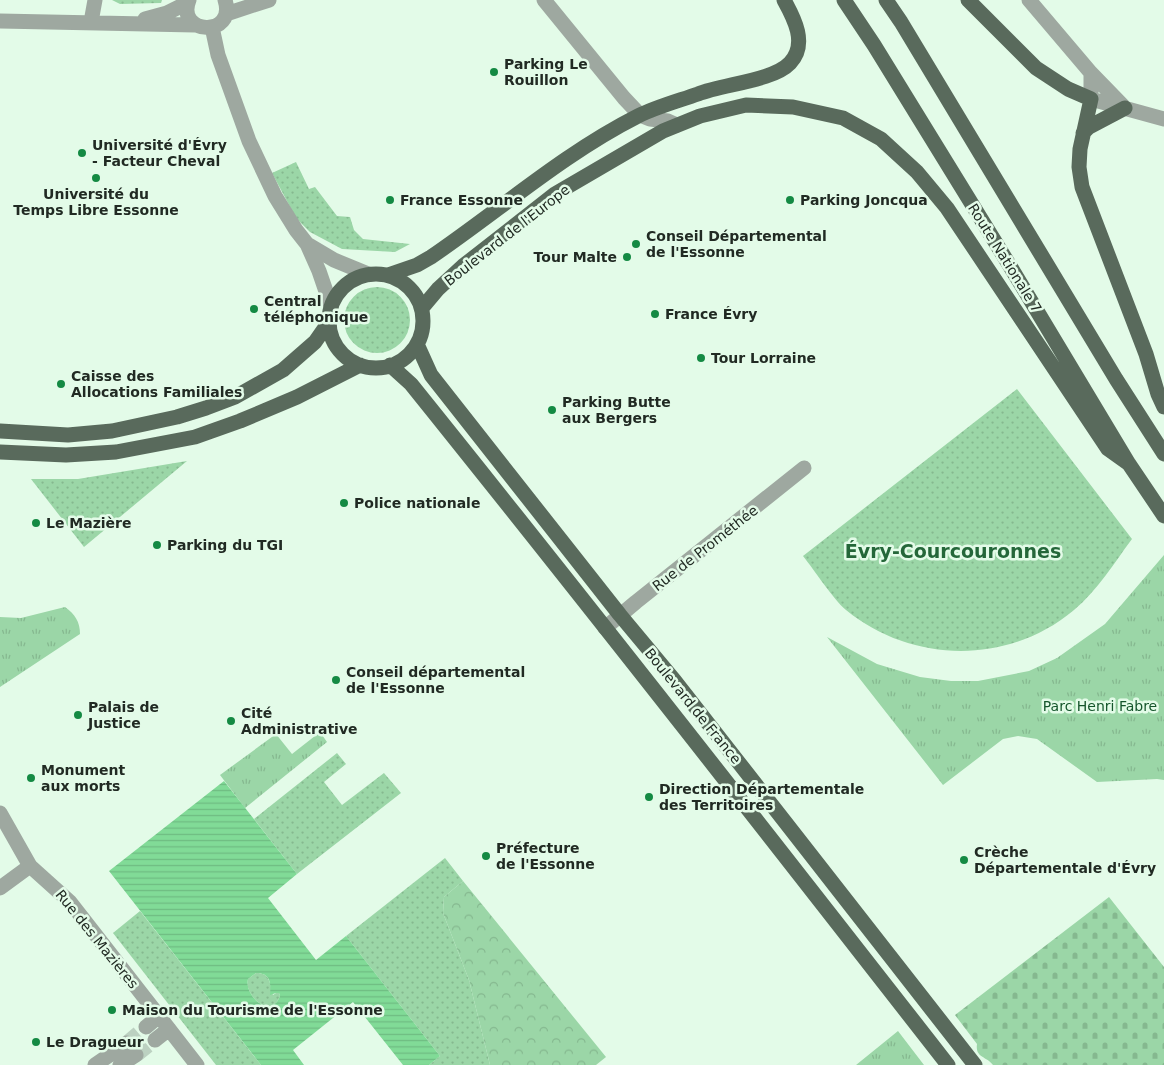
<svg xmlns="http://www.w3.org/2000/svg" width="1164" height="1065" viewBox="0 0 1164 1065" font-family="'DejaVu Sans',sans-serif">
	<style>
		.grass { fill: url(#grass-dots) }
		.forest { fill: url(#forest-crowns) }
		.cemetery { fill: url(#cemetery-stones) }
		.park { fill: url(#park-tufts) }
		.water { fill: url(#water-rules); fill-rule: evenodd }
		.lines { fill: none; stroke-linecap: round; stroke-linejoin: round }
		.minor-tunnel { stroke: #bcd1c1; stroke-width: 15; stroke-dasharray: 15 8; stroke-linecap: butt }
		.minor { stroke: #9ea8a0; stroke-width: 15 }
		.major { stroke: #596a5c; stroke-width: 15 }
		.poi-dot { fill: #148a43; stroke: #e3fbe8; stroke-width: 2 }
		.labels { text-anchor: middle; stroke-width: 5; stroke-linejoin: round; paint-order: stroke }
		.poi-label { font-size: 14px; font-weight: bold; fill: #212a23; stroke: #e3fbe8; text-anchor: start }
		.street-label { font-size: 14px; fill: #212a23; stroke: #e3fbe8 }
		.park-label { font-size: 14px; fill: #14552b; stroke: #e3fbe8 }
		.district-label { font-size: 19px; font-weight: bold; fill: #246739; stroke: #e3fbe8 }
	</style>
	<defs>
		<pattern id="grass-dots" width="8" height="8" patternUnits="userSpaceOnUse" patternTransform="scale(1.25)"><rect width="8" height="8" fill="#9bd6a7"/><path d="M2 2h.1M6 6h.1" fill="none" stroke="#85b88f" stroke-width="1.8" stroke-linecap="round"/></pattern>
		<pattern id="forest-crowns" width="20" height="18" patternUnits="userSpaceOnUse" patternTransform="scale(1.25)"><rect width="20" height="18" fill="#9bd6a7"/><path d="M2 6a3 3 0 1 1 6 0M12 15a3 3 0 1 1 6 0" fill="none" stroke="#85b88f"/></pattern>
		<pattern id="cemetery-stones" width="16" height="16" patternUnits="userSpaceOnUse" patternTransform="scale(1.25)"><rect width="16" height="16" fill="#9bd6a7"/><path d="M2 7V4a2 2 0 0 1 4 0v3zM10 15v-3a2 2 0 0 1 4 0v3z" fill="#85b88f"/></pattern>
		<pattern id="park-tufts" width="24" height="20" patternUnits="userSpaceOnUse" patternTransform="scale(1.25)"><rect width="24" height="20" fill="#9bd6a7"/><path d="M3 7l-1-3M5 7V3M7 7l1-3M15 17l-1-3M17 17v-4M19 17l1-3" fill="none" stroke="#85b88f"/></pattern>
		<pattern id="water-rules" width="6" height="5" patternUnits="userSpaceOnUse" patternTransform="scale(1.25)"><rect width="6" height="5" fill="#81db97"/><path d="M0 2.5h6" fill="none" stroke="#6fbc82"/></pattern>
	</defs>
	<rect width="100%" height="100%" fill="#e3fbe8"/>
	<path class="grass" d="M112 0H162L161 3 120 4Z
		M296 162 309 189 315 187 337 216 350 217 354 230 363 239 410 244 395 252 342 249 310 232 296 218 272 173Z
		M344 320a33 33 0 1 1 66 0a33 33 0 1 1-66 0Z
		M1017 389 1132 539C1114 563 1098 590 1074 610 1009 665 912 664 846 610 833 599 815 571 803 556Z
		M187 461 84 547 31 479H78Z
		M337 753 346 764 324 782 342 805 384 773 401 793 297 874 254 819Z
		M445 858 463 881 444 897 443 913 469 980 490 1065H429L440 1056 346 936Z
		M140 911 261 1065H216L113 933Z
		M256 973C271 973 269 983 273 995L276 993H279L280 996C271 1020 244 996 248 979Z"/>
	<path class="forest" d="M463 881 606 1057 596 1065H490L469 980 443 913 444 897Z"/>
	<path class="cemetery" d="M1109 897 1164 967V1065H993C986 1056 975 1058 977 1044L955 1015Z"/>
	<path class="park" d="M1164 555V780L1157 779 1097 782 1037 739 1018 736 1003 739 943 785 827 637 877 664 920 677 951 681H978L1029 671 1057 658 1105 624Z
		M65 607C75 614 80 622 80 634L0 687V617L21 618Z
		M320 732 327 742 245 808 220 775 276 734 292 754Z
		M898 1031 924 1065H856Z"/>
	<path class="water" d="M224 781 297 874 268 898 316 960 346 936 440 1056 429 1065H403L353 1002 293 1050 304 1065H261L109 871ZM256 973C271 973 271 984 270 995L276 993H279L280 996C271 1020 244 996 248 979Z"/>
	<g class="lines">
		<path class="minor-tunnel" d="M127 1043 146 1027
			M136 1055 155 1040"/>
		<path class="minor" d="M189 0C175 35 237 38 225 0
			M544 0 624 98 640 115 650 119 668 121 677 125
			M1029 0 1091 73 1125 108
			M226 14 269 0
			M145 19 167 13 187 3
			M0 21 195 25
			M91 22 95 0
			M212 27 218 55 249 141 275 196 296 230 307 244 319 271 331 306
			M1091 73V99L1164 119
			M307 244 334 260 368 274
			M605 628 636 602 804 468
			M0 813 30 866 70 902 197 1065
			M0 888 30 866
			M146 1027 159 1016
			M155 1040 169 1029
			M95 1065 127 1043
			M120 1065 136 1055"/>
		<path class="major" d="M844 0 874 45 1010 266 1129 464 1164 516
			M886 0 901 22 1116 379 1164 454
			M968 0 1036 68 1068 89 1091 99 1080 149 1079 167 1082 187 1146 354 1158 394 1164 407
			M1083 133 1089 127 1125 108
			M329 321a47 47 0 1 1 94 0a47 47 0 1 1-94 0Z
			M388 275 417 265 431 257C500 210 563 154 638 116 656 107 678 101 698 94 723 84 773 81 790 63 808 44 794 18 784 0
			M422 308 438 289 463 266 555 194 663 131 700 116 746 105 793 107 843 118 881 139 917 172 947 208 1108 449 1129 464
			M417 344 431 375 620 615 675 681 975 1065
			M390 365 411 384C592 609 770 837 948 1065
			M0 431 68 435 112 431 177 417 206 408 235 397 283 370 315 342 329 322
			M0 452 66 455 116 452 195 437 240 421 297 397 360 365"/>
	</g>
	<g class="poi-dot">
		<circle cx="494" cy="72" r="5"/>
		<circle cx="82" cy="153" r="5"/>
		<circle cx="96" cy="178" r="5"/>
		<circle cx="390" cy="200" r="5"/>
		<circle cx="790" cy="200" r="5"/>
		<circle cx="636" cy="244" r="5"/>
		<circle cx="627" cy="257" r="5"/>
		<circle cx="254" cy="309" r="5"/>
		<circle cx="655" cy="314" r="5"/>
		<circle cx="701" cy="358" r="5"/>
		<circle cx="61" cy="384" r="5"/>
		<circle cx="552" cy="410" r="5"/>
		<circle cx="344" cy="503" r="5"/>
		<circle cx="36" cy="523" r="5"/>
		<circle cx="157" cy="545" r="5"/>
		<circle cx="336" cy="680" r="5"/>
		<circle cx="78" cy="715" r="5"/>
		<circle cx="231" cy="721" r="5"/>
		<circle cx="31" cy="778" r="5"/>
		<circle cx="649" cy="797" r="5"/>
		<circle cx="486" cy="856" r="5"/>
		<circle cx="964" cy="860" r="5"/>
		<circle cx="112" cy="1010" r="5"/>
		<circle cx="36" cy="1042" r="5"/>
	</g>
	<g class="labels">
		<g class="poi-label">
			<text x="504" y="69">Parking Le<tspan x="504" dy="16">Rouillon</tspan></text>
			<text x="92" y="150">Université d'Évry<tspan x="92" dy="16">- Facteur Cheval</tspan></text>
			<text x="96" y="199" text-anchor="middle">Université du<tspan x="96" dy="16">Temps Libre Essonne</tspan></text>
			<text x="400" y="205">France Essonne</text>
			<text x="800" y="205">Parking Joncqua</text>
			<text x="646" y="241">Conseil Départemental<tspan x="646" dy="16">de l'Essonne</tspan></text>
			<text x="617" y="262" text-anchor="end">Tour Malte</text>
			<text x="264" y="306">Central<tspan x="264" dy="16">téléphonique</tspan></text>
			<text x="665" y="319">France Évry</text>
			<text x="711" y="363">Tour Lorraine</text>
			<text x="71" y="381">Caisse des<tspan x="71" dy="16">Allocations Familiales</tspan></text>
			<text x="562" y="407">Parking Butte<tspan x="562" dy="16">aux Bergers</tspan></text>
			<text x="354" y="508">Police nationale</text>
			<text x="46" y="528">Le Mazière</text>
			<text x="167" y="550">Parking du TGI</text>
			<text x="346" y="677">Conseil départemental<tspan x="346" dy="16">de l'Essonne</tspan></text>
			<text x="88" y="712">Palais de<tspan x="88" dy="16">Justice</tspan></text>
			<text x="241" y="718">Cité<tspan x="241" dy="16">Administrative</tspan></text>
			<text x="41" y="775">Monument<tspan x="41" dy="16">aux morts</tspan></text>
			<text x="659" y="794">Direction Départementale<tspan x="659" dy="16">des Territoires</tspan></text>
			<text x="496" y="853">Préfecture<tspan x="496" dy="16">de l'Essonne</tspan></text>
			<text x="974" y="857">Crèche<tspan x="974" dy="16">Départementale d'Évry</tspan></text>
			<text x="122" y="1015">Maison du Tourisme de l'Essonne</text>
			<text x="46" y="1047">Le Dragueur</text>
		</g>
		<g class="street-label">
			<text transform="translate(507 235) rotate(-38)" y="5">Boulevard de l'Europe</text>
			<text transform="translate(1005 258) rotate(58)" y="5">Route Nationale 7</text>
			<text transform="translate(705 548) rotate(-38)" y="5">Rue de Prométhée</text>
			<text transform="translate(693 706) rotate(51)" y="5">Boulevard de France</text>
			<text transform="translate(97 939) rotate(51)" y="5">Rue des Mazières</text>
		</g>
		<g class="park-label">
			<text x="1100" y="711">Parc Henri Fabre</text>
		</g>
		<g class="district-label">
			<text x="953" y="558">Évry-Courcouronnes</text>
		</g>
	</g>
</svg>
